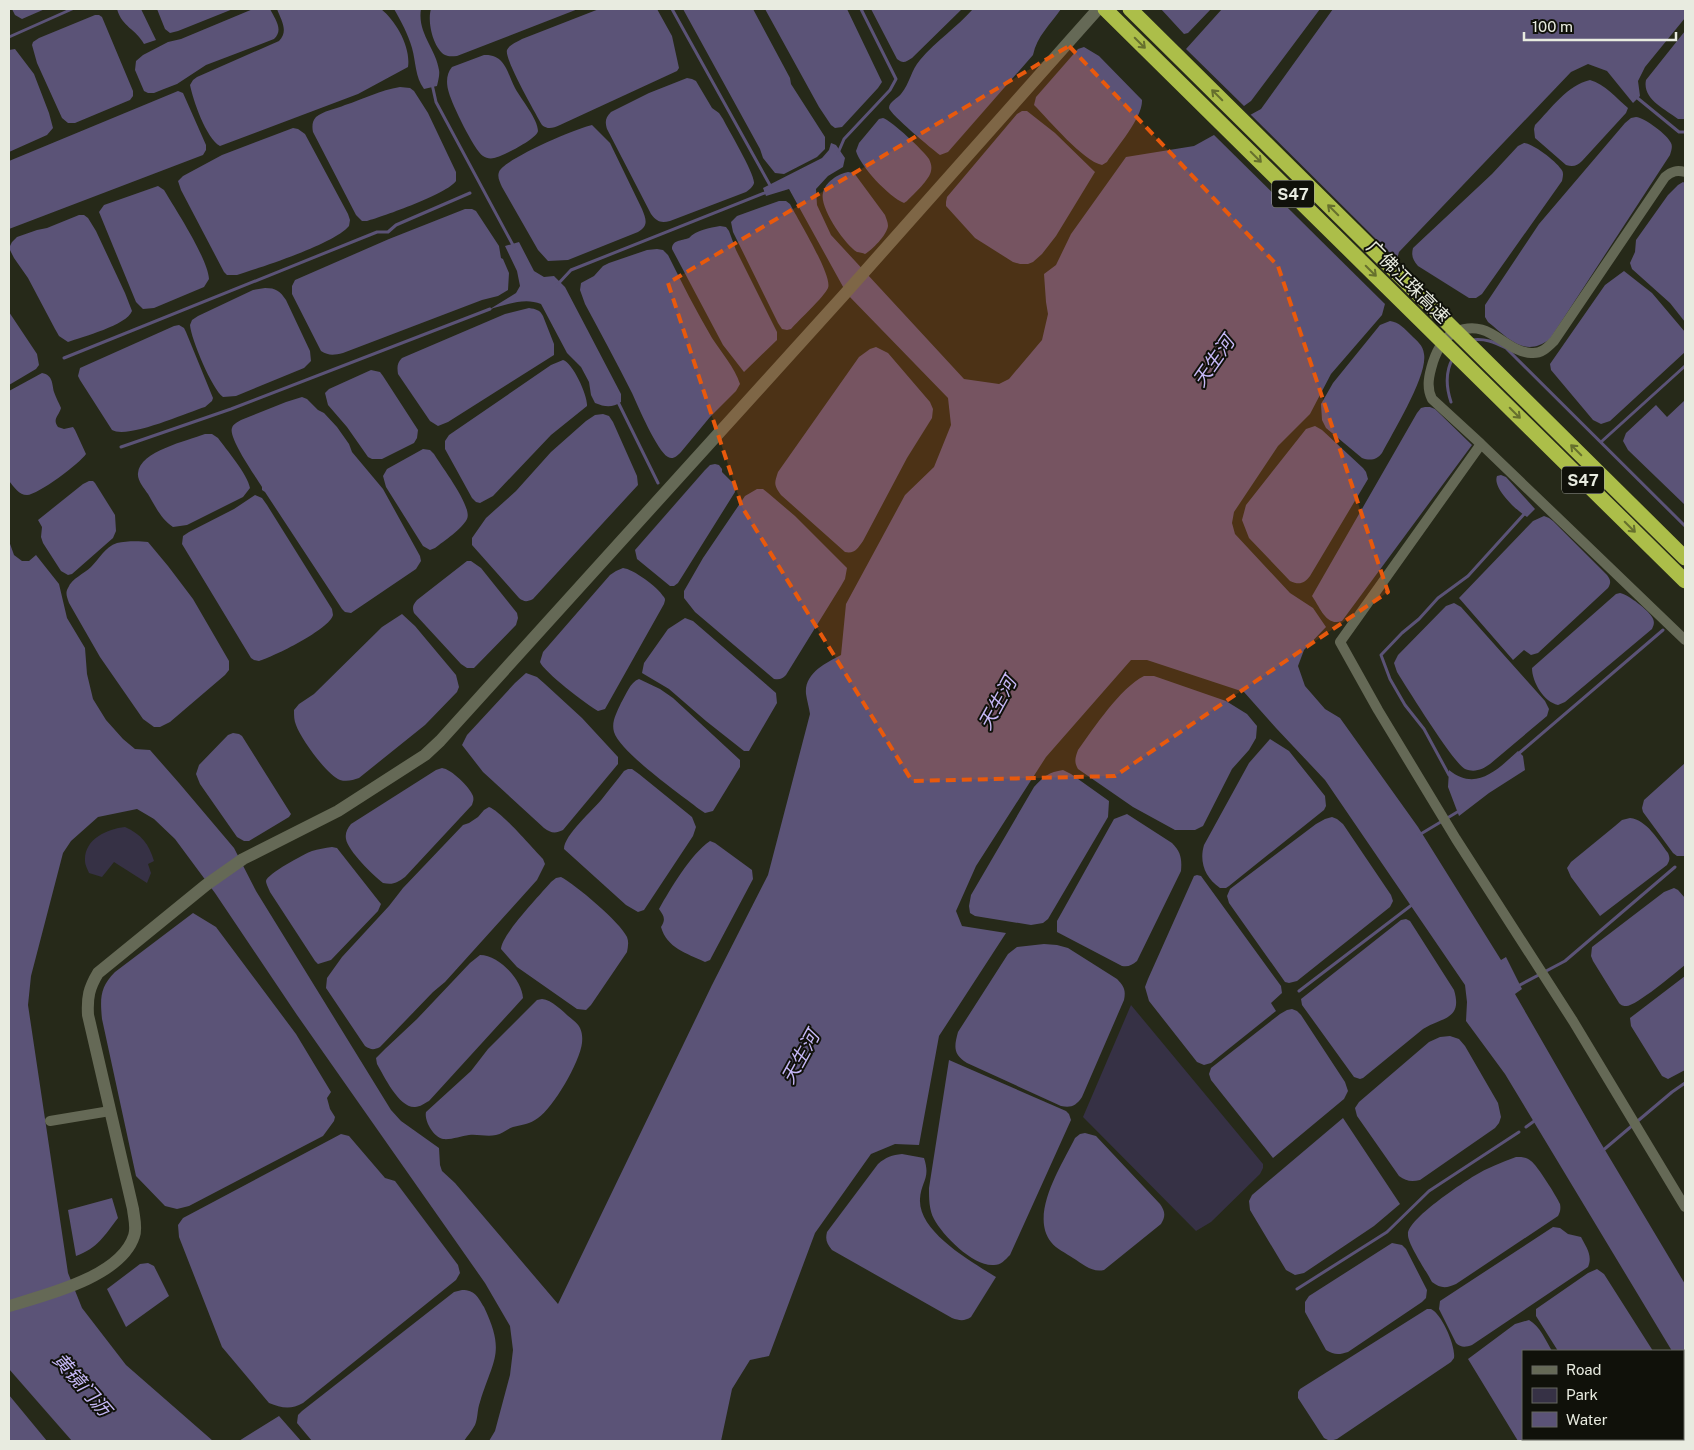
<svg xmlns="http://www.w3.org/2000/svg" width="1694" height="1450" viewBox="0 0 1694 1450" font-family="'Public Sans','Noto Sans SC',sans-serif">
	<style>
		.green { fill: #363145 }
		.water { fill: #5b5377 }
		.pier { fill: #262919 }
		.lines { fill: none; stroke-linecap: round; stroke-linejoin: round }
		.stream { stroke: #5b5377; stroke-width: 3 }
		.street { stroke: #656956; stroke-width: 10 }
		.secondary { stroke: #656956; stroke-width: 12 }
		.highway { stroke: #acbe49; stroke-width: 15 }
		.oneway { stroke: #66702d }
		.marked { fill: #e8590c; fill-opacity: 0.2; stroke: #e8590c; stroke-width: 4; stroke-dasharray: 10 6; stroke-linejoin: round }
		.labels { text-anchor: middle; stroke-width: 4; stroke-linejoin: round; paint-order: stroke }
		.shield { fill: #10110a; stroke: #a7aaa0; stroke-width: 1 }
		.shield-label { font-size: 16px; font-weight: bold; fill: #e8ebe0 }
		.street-label { font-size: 18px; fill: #e8ebe0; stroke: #10110a }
		.water-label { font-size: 19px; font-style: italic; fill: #c6b8f7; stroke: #10110a }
	</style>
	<rect width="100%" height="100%" fill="#262919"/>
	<path class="green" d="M125 827C141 834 149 844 154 861L148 864 151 873 147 883 114 862 102 877 89 873C88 870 85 865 85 861 84 839 107 829 125 827Z
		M1131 1005 1263 1164V1168L1260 1174 1211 1222 1196 1231 1083 1117Z"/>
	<path class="water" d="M12 9H45L22 19 15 15Z
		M117 9H141L156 40 144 44C136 29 122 27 117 9Z
		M157 9H233L178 31 170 33 165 29Z
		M253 9H270C275 19 284 30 274 39L206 65 177 84 164 89 154 93H148L144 91 135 70 136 61 143 55 168 42 181 39Z
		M277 9H381C396 21 411 47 408 67L358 94 220 146C206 138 193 100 190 85L193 80 197 77 279 41C289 31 281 20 277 9Z
		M394 9H421C417 33 436 49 439 70 440 75 438 81 437 86L424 89C415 77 416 62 412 48 408 34 401 21 394 9Z
		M431 9H578L457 56C453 56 449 57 445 55 433 48 427 21 431 9Z
		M599 9H657L672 36 679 68 677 71 560 125C553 128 548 130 542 125 536 114 504 59 507 50 509 45 517 42 522 39Z
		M683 9H753L790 78 791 84 825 137V149L817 157 784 174 775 173 763 158 760 149Z
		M765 9H847L882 82 878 88 842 127 835 128 831 125 819 107Z
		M871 9H962L912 58C906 62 903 64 897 59Z
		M973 9H1061C1050 25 1037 36 1033 55L948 152 940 155C933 150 890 114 889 108 889 102 898 98 901 94 910 83 911 70 920 60 936 41 957 27 973 9Z
		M1161 9H1211L1188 33 1184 34Z
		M1222 9H1320L1251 101 1244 106 1186 49Z
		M1333 9H1685V18L1645 67 1638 81 1640 96 1633 103 1607 71 1588 64 1571 72 1399 252 1382 315 1331 374 1310 414 1278 446 1234 512 1232 523 1235 534 1290 593 1313 608 1326 627 1304 650 1298 666 1305 686 1325 709 1340 718 1418 827 1501 960 1506 957 1522 989 1515 994 1599 1140 1685 1284V1373L1683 1369V1351H1672L1505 1074 1466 1021 1467 1002 1465 985 1325 780 1276 728 1244 692 1147 660H1131L1046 757 976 866 956 911 962 926 1006 933 939 1036 919 1145 895 1144 871 1154 815 1233 769 1356 750 1360 732 1389 721 1441H489L495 1431 510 1375 513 1350 510 1326 485 1283 297 1015 215 893 175 839 154 819 137 809 98 817 71 841 63 853 31 976 28 1005 68 1273 82 1308 126 1365 213 1441H72L9 1369V541L14 555 22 561H29L36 555 59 584 67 618 85 648 87 674 93 699 106 720 123 739 135 749 150 750 179 783 234 848 256 891 391 1110 401 1121 439 1148 440 1165 442 1171 455 1183 558 1304 712 985 768 875 810 714C809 707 807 701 806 694 804 673 826 663 841 655L846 604 905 495 934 467 951 425 948 398 847 294 789 189 766 196 763 188 822 158 829 150 831 143 836 145 845 158 843 167 828 176 816 189 817 205 831 235 964 379 999 384 1009 379 1042 340 1048 314 1046 302 1044 274 1056 265 1071 234 1126 157 1194 146 1261 109Z
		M95 15H99L102 17 133 91V96L130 100 75 123H68L62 118 37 63 32 45 33 42 39 38Z
		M1685 31V119H1678C1665 109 1642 99 1646 80Z
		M1084 47 1099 56 1142 100C1143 117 1117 147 1107 162L1102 165C1083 161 1049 120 1034 105L1036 97 1078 49Z
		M15 49 34 74 49 113 53 128 47 135 9 152V50Z
		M484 55C505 54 507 72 515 88 521 99 538 119 538 131 537 139 501 157 494 158 490 159 486 158 483 156 474 150 452 104 449 93 446 84 446 74 452 67Z
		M687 78 692 79 696 81 712 108 719 113 723 119C728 129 755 174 754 183 753 187 749 190 746 192L670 221C661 223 657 222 651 214L607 129C605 122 605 118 611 112L649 93Z
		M1590 80C1605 84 1616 98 1628 108L1626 113 1582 161C1577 166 1573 167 1566 165L1535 138 1534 129 1535 125C1551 109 1567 85 1590 80Z
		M400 87 410 88 414 91 428 113 456 172V181C447 194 384 216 367 221H362L356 215 313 132C312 127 312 121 316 117 323 111 336 109 345 105 364 99 380 90 400 87Z
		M178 91 183 93 206 145V150L203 155 9 229V161Z
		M1022 111H1027L1055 133 1095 172 1056 236 1042 254 1033 262 1028 264H1020L1013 262 975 238 946 206V202L947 197 1017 114Z
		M1636 117C1645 118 1668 135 1671 143 1673 147 1671 151 1670 155L1550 339C1525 358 1509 339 1488 322L1485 317V305L1539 224 1625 123 1631 118Z
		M883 118C892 121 924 151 929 159 931 163 932 167 931 171 930 179 914 194 907 201L904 203C889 197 860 166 856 151L859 143 879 119Z
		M592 125 610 143 642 209C646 219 649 226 638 232L568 260 548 261 538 250 502 187C500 182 497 177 499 172 504 159 577 128 592 125Z
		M293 128 298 129 305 134 348 214 350 220 349 226C334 244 262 267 237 275H227L224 272 181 190 178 181 183 176 222 155Z
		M1524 143C1532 143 1556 161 1561 169 1564 172 1563 176 1562 181L1482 294 1476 298H1469L1418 266C1413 260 1411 256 1413 248L1492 174 1518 146Z
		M848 172 854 173 857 177 885 215C886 218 888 222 888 226 887 235 872 250 865 254 863 253 859 252 857 252 845 245 819 207 823 193 825 182 838 174 848 172Z
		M1683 182 1685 183V322L1670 303 1632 269 1630 263 1635 252 1636 240 1668 195 1678 185Z
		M158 186 164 190C176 210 208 259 209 279L204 287 154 308 143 309 136 302 99 212 104 205Z
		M779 201H786L790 204C797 218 833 276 828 288 824 297 799 320 791 329L787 330 782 329 778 323 733 232 731 222 737 216Z
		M465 209H472L476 211 499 246 501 258 503 259 509 273 508 290 498 296 482 300 343 353C334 355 329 356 321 351L292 294V286L295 280 389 239Z
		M79 215H84L88 218 96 231 125 293 132 311C127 325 82 337 68 342L59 336 55 329 28 278 14 258 10 250V246L12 242 17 237 37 230 47 228Z
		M720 226 726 227 729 231 736 250 777 332V340L744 372 723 345 672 249C672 240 681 241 689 238 696 230 710 228 720 226Z
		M519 242 534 271 544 277 554 276 565 287 621 394V402C612 408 605 407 595 403L591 395 589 382 581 367 567 353 541 304C524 297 507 305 490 309L516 293 520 286 517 271 505 246Z
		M657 249 663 250 668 255C682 283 696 311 712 338 721 352 735 368 740 384L736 391 710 417 681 452C677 456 673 460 668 457 657 451 638 406 632 393 617 363 601 334 585 304L580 290 581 283 594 276 603 266 609 263 647 250Z
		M1624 271 1652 293 1685 332V352L1610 421 1601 424 1593 420 1551 370 1550 364 1605 285Z
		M265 288C276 288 280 291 286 300L310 351 311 361 304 368 236 396 223 397C212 389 191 339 190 325L192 320 198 316 253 290Z
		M529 308C536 309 540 310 543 316L554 344V355L448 422 438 426 430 421 398 374C397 367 397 363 402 358L505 314Z
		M9 312 37 354 39 365 36 369 9 385Z
		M1390 321C1399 322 1405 329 1411 335 1417 341 1423 345 1424 354 1428 375 1393 432 1382 453 1377 460 1370 461 1362 458L1326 428 1322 420 1321 404 1333 383 1380 325Z
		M179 325 184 328 186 332 213 398 212 401 205 407C186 413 128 439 112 430L80 380 78 376 80 368 174 326Z
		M876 347 888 353 930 402 933 409 932 418 907 458 863 541C858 548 855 554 845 552L781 495C774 485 774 484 778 472L859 357 870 349Z
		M563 360C573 363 588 396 587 406L551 435 493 496 480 503 476 502 472 498 445 449V441L449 435 551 365Z
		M371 370 380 372 383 376 418 430 417 438 414 443 382 459H372L368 457 347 427 328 405 325 393 329 389Z
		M42 373C53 375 52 384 54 392 56 398 59 403 61 408 59 416 52 419 58 427L64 429 73 427 75 430 86 454C80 463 38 495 27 495 19 495 14 487 9 481V391Z
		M302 397 307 399 318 410 324 413 337 427 349 444 352 452 383 489 420 556 421 561 416 569 351 613 345 612 342 609 265 492 262 490V487C256 477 228 438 232 428 233 424 238 422 241 420L286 402Z
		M1685 400V505L1628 450 1623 441 1626 433 1656 405 1667 417Z
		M1425 407H1430L1435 409 1472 445 1342 621C1326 627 1320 607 1312 596L1417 413 1421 408Z
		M603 414 609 416 613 422 637 476 638 485 533 599C527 602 524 602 519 598L472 545V538L486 518 516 491 551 452 586 421 595 415Z
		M1315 426 1322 430 1363 468 1366 472 1368 479 1310 576C1304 584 1299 585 1290 581L1249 538 1242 520 1246 505 1306 429Z
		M205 434H212L218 438C226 449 248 475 250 488L243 497 187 525 173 527C161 519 155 506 148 494 144 488 137 480 138 473 140 451 187 441 205 434Z
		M423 449 430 450 434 454C441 466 473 507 467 519 462 529 444 541 435 548L430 550 423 546 386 487 383 476 387 469Z
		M715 464 719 465 722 469V472L734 484 735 492 678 583 674 586H670L637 559 635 550 705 470 710 465Z
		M1501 475 1506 477 1535 509 1527 517C1517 511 1492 488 1497 476Z
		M89 481H93L95 483 115 515 116 531 113 538 72 574 68 575 61 571 43 543 41 537 42 527 38 520 83 484Z
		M757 489H763L768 493 795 516 847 568 845 579 841 586 786 675C782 679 780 680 774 679L695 612 684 598V591L703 558 745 496Z
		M255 495 262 498 267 505 332 609 333 615C330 629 273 657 259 661L254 660 251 658 182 544 183 536 189 532 234 509Z
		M1544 516 1549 518 1553 521 1607 575C1611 580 1611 583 1608 588L1538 653 1531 655 1524 650 1513 660 1459 598 1533 521Z
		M148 542 168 566 193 599 229 661V670L225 675 170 722 160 727H154L143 719 100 657 69 603C67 597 65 593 68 588 72 578 84 574 91 567 99 559 105 547 117 543 126 541 139 541 148 542Z
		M467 561H471L481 568 517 613 518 618 516 625 474 668H467L461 664 414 613C412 607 413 605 417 600Z
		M623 568C633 569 658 587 663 596 666 599 665 600 664 604L605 709 598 711C587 705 543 671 540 662L543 652 610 575 616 571Z
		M1620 593C1629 595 1648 610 1652 617 1655 622 1654 625 1652 629L1565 702 1558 705C1544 702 1532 682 1532 668L1616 594Z
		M1454 603 1461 607 1545 701 1549 709 1547 716 1490 764C1483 769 1475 773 1465 769 1454 764 1407 688 1397 672L1394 663 1398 655 1446 606Z
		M402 614 415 626 456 675 459 687 457 692 425 725 359 778C353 780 347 782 340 780 327 775 301 739 296 725 294 720 294 716 294 710L299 704 314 694 382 627Z
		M685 618 693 621 776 693 777 703 749 751H744L706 721 669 689 642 673 644 663 668 629Z
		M526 673 537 677 545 684 582 718 618 757V764L563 830C555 834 551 833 544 828L483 772 462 745 467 735 515 683Z
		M1144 676H1154L1226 701 1247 714 1257 726 1256 738 1249 750 1232 769 1203 826 1195 830H1175L1133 807 1078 769C1074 762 1075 758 1078 750 1094 728 1120 688 1144 676Z
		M639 679 660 689 673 698 740 760V767L713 811 705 813 699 809C680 794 620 752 614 732 611 722 617 712 621 703 626 695 630 682 639 679Z
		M233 733 239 734 242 736 291 814 289 817 249 841H244L237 837 200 784 196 774 199 765 228 735Z
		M1270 739 1289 751 1325 796 1326 806 1324 810 1229 886 1226 888H1220C1205 878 1199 862 1204 845L1249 763Z
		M1518 751 1523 756 1525 770 1489 793 1459 816 1448 787 1449 770C1476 792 1497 770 1518 751Z
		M1685 763V856H1677L1673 853 1643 812 1642 808 1644 800Z
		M442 768C451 769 470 787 473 796 474 800 473 801 472 805L405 877C397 883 393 885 383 883 373 875 348 851 346 839 345 833 347 829 351 824L436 770Z
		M628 769H632L639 774 692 817 696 827 693 836 644 910 638 912 626 905 564 849C564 835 593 810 602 799 609 790 617 780 624 771Z
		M1063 770 1071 774 1109 801 1108 817 1048 919 1043 923 1031 925 975 916 970 913 969 906 971 895 1034 787C1043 777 1049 772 1063 770Z
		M489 807C501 811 532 848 543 859L545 864 537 880 445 982 433 992 380 1047C374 1050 371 1050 365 1046L326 988 327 978 342 957 389 906 403 888 463 825 469 823 478 817 484 810Z
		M1127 814 1172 843C1181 852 1182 859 1181 871L1137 961C1132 965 1129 967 1122 966L1057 932V921L1114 819Z
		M1332 817 1337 819 1343 824 1391 895 1393 901 1390 907 1297 981 1289 983 1285 982 1229 903 1227 896 1230 889 1316 824 1325 819Z
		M1630 818C1647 820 1658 840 1668 853 1670 858 1670 860 1667 865L1600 916 1571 877 1567 868 1571 862 1615 826 1622 820Z
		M710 841 715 843 752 870 753 879 710 960 705 962C686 953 667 948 661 927 666 919 664 916 659 909 671 888 690 855 710 841Z
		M332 847 337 848 381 904 378 911 331 960 318 964 315 961 270 892C269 889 266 884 266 881 267 874 304 854 312 851 318 849 325 848 332 847Z
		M1197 875 1201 876 1281 986 1282 993 1271 1003 1276 1011 1211 1063 1204 1065 1197 1062 1149 1001 1145 987 1148 979 1194 876Z
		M561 877C576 885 620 922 627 937 629 942 628 947 627 952L591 1005 586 1010 577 1009 517 967 501 949C502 934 540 895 551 882L556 878Z
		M1674 888 1678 890 1685 898V965C1675 973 1635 1007 1626 1006 1622 1006 1621 1005 1619 1003L1593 961 1591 956 1592 947 1664 892Z
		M193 913 216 927 296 1034 331 1092 327 1098 330 1109 335 1117 334 1121 323 1136 189 1206 177 1209 165 1206 136 1176 102 1019C100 998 100 987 115 972Z
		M1406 919 1410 921 1454 990C1463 1020 1442 1017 1423 1029L1363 1078 1360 1079 1354 1077 1302 1005 1301 999 1401 920Z
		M1044 944 1057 945 1068 948 1117 979C1124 986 1126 990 1124 1000L1082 1097C1076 1106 1071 1108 1061 1106L967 1063C953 1054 954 1047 958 1032L1008 954 1017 947Z
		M480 955C499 955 522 980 523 998L429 1101C425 1103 420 1107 415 1107 399 1108 384 1076 377 1064L376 1058 385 1049 417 1019 470 963Z
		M1685 976V1070L1668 1079 1662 1076 1631 1026 1630 1018Z
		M542 999C553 1000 564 1013 573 1020 581 1026 583 1033 582 1043 580 1062 553 1108 538 1118 530 1124 522 1125 513 1127 507 1129 502 1134 496 1135 487 1137 478 1134 469 1135 461 1136 451 1140 443 1139 433 1137 424 1120 426 1112L471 1071 488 1049 537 1000Z
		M1292 1009 1297 1011 1301 1015 1345 1082 1348 1091 1344 1099 1273 1158 1211 1080 1209 1074 1211 1068 1280 1014 1287 1010Z
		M1450 1036 1459 1039 1465 1046 1498 1103 1501 1117 1499 1123 1495 1128 1420 1180C1411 1182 1406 1181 1399 1176L1357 1116 1355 1108 1359 1102 1429 1042 1440 1037Z
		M949 1060 1066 1111 1069 1114 1071 1120 1010 1255C1005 1260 1001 1265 994 1265 974 1267 943 1236 934 1219 929 1210 929 1198 929 1188Z
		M1343 1118 1400 1204 1374 1226 1304 1273 1295 1275 1286 1270 1250 1210 1249 1201 1252 1195Z
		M1085 1133 1096 1136 1160 1204C1165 1211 1166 1216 1161 1224L1104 1270C1092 1273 1083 1264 1073 1258 1066 1253 1056 1249 1051 1242 1029 1214 1062 1165 1075 1138L1080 1134Z
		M341 1134 349 1136 385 1178 395 1181 458 1265 460 1273 456 1280 303 1403C291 1410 281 1408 269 1403L222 1347 179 1237 178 1225 183 1218Z
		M902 1154 924 1158C931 1179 921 1181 920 1199 918 1232 972 1262 996 1277L971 1317C965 1321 960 1321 952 1318L832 1250C827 1244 825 1240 827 1232L878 1164C886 1157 892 1155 902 1154Z
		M1516 1157C1522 1157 1527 1157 1531 1161 1537 1165 1557 1197 1560 1204 1561 1209 1560 1212 1558 1216L1456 1284C1447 1288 1441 1289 1432 1282 1427 1272 1407 1243 1408 1234 1408 1219 1461 1184 1474 1176 1487 1168 1502 1162 1516 1157Z
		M112 1198 118 1218C104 1236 98 1248 76 1256L68 1210Z
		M1553 1227 1560 1228 1568 1234 1581 1237C1586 1247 1593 1255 1588 1267L1472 1345C1466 1347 1461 1348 1456 1343L1439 1309 1440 1301Z
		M1392 1243 1402 1245 1406 1249 1427 1290 1426 1298 1422 1302 1348 1352C1339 1355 1334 1355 1326 1350L1305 1312V1302L1309 1296Z
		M148 1263 154 1266 169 1296 126 1327 107 1289 140 1264Z
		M1597 1269 1604 1274 1653 1351H1558L1536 1316V1309L1588 1273Z
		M462 1290C475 1290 478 1297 484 1307 506 1353 493 1359 480 1402 477 1410 478 1418 475 1425 472 1431 467 1436 464 1441H312L297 1423 298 1415 302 1411 454 1292Z
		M1427 1309H1431C1442 1314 1456 1347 1454 1358L1451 1362 1337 1439 1330 1441 1324 1438 1298 1398V1392L1300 1389Z
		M1529 1320C1540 1326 1546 1341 1552 1351H1523V1439H1602V1441H1518L1468 1359 1515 1324Z
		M9 1395 47 1441H9Z
		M279 1416 301 1441H239L242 1439Z"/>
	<path class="pier" d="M1249 113 1399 262 1387 306 1212 133Z"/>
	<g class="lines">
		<path class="stream" d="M672 9 771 187
			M9 37 72 9
			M432 84 436 102 514 247
			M1635 96 1679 132H1685
			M838 153 844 139 890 90 896 79 861 9
			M557 285 571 270 767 192
			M1471 340C1485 338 1494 342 1506 348L1685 526
			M64 358 377 232H388L396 225 470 193
			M617 400 658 483
			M1451 402C1446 387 1445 372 1453 358
			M1601 442 1685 366
			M121 447 231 409 490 309
			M1517 755 1663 630
			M1449 775 1424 729 1405 705 1390 679 1381 655 1402 633 1419 619 1438 598 1468 576 1525 513
			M1419 835 1459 811
			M1518 986 1565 961 1675 867
			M1299 991 1413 904
			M1526 1127 1537 1119
			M1601 1152 1672 1092 1685 1083
			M1297 1289 1387 1232 1429 1191 1519 1132
			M1683 1430 1685 1428
			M1666 1441 1670 1439"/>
		<path class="street" d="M1685 172C1677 170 1672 171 1665 177L1554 341C1547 348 1541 354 1531 353 1503 351 1490 317 1455 332 1443 338 1437 350 1433 362 1429 375 1426 387 1432 399L1481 444 1685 640
			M1481 444 1340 642 1378 710 1456 839 1573 1021 1685 1207
			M50 1121 110 1111"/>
		<path class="secondary" d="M9 1306C45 1295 121 1277 134 1236 137 1228 134 1218 133 1209L88 1015C87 997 89 988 98 973L206 885 243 859 338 811 425 755 440 741 843 296 1098 9"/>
		<path class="highway" d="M1105 9 1685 581
			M1130 9 1685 558"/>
	</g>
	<defs><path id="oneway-shaft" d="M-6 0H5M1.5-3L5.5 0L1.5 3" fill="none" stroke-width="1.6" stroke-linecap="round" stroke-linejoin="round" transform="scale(1.25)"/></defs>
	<g class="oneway">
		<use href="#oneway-shaft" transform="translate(1140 43) rotate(45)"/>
		<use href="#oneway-shaft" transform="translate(1217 95) rotate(-135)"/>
		<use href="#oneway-shaft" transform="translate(1256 157) rotate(45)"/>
		<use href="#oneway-shaft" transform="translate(1333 210) rotate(-135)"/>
		<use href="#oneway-shaft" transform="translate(1371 271) rotate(45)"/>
		<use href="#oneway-shaft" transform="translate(1515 413) rotate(45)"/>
		<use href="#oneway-shaft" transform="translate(1576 450) rotate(-135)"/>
		<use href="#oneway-shaft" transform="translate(1630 527) rotate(45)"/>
	</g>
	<path class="marked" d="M1069 46 1278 266 1388 592 1115 776 912 781 742 507 668 283Z"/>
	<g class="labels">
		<g class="shield">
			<rect x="1272" y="180.5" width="42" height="27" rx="4"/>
			<rect x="1562" y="466.5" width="42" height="27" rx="4"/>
		</g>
		<g class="shield-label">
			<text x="1293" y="200">S47</text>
			<text x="1583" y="486">S47</text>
		</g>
		<g class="street-label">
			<text transform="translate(1408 282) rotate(45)" y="6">广佛江珠高速</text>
		</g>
		<g class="water-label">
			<text transform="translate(1213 361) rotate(-55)" y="7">天生河</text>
			<text transform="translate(997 703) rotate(-61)" y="7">天生河</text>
			<text transform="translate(800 1057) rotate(-61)" y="7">天生河</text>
			<text transform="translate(82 1384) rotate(49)" y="7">黄镜门沥</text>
		</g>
	</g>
	<rect width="1694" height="1450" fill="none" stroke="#e8ebe0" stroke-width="20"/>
	<rect x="1522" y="1350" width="162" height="90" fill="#10110a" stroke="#666860"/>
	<rect x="1532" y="1366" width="25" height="8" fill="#656956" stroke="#666860"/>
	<text x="1566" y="1375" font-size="15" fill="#e8ebe0">Road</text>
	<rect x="1532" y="1388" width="25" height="15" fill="#363145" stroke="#666860"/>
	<text x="1566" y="1400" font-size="15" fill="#e8ebe0">Park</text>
	<rect x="1532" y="1412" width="25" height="15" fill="#5b5377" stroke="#666860"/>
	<text x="1566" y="1425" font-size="15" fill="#e8ebe0">Water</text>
	<path d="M1524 32v8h152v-8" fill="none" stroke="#e8ebe0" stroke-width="2.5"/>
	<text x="1532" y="32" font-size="15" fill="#e8ebe0" stroke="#10110a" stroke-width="4" paint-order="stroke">100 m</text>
</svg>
